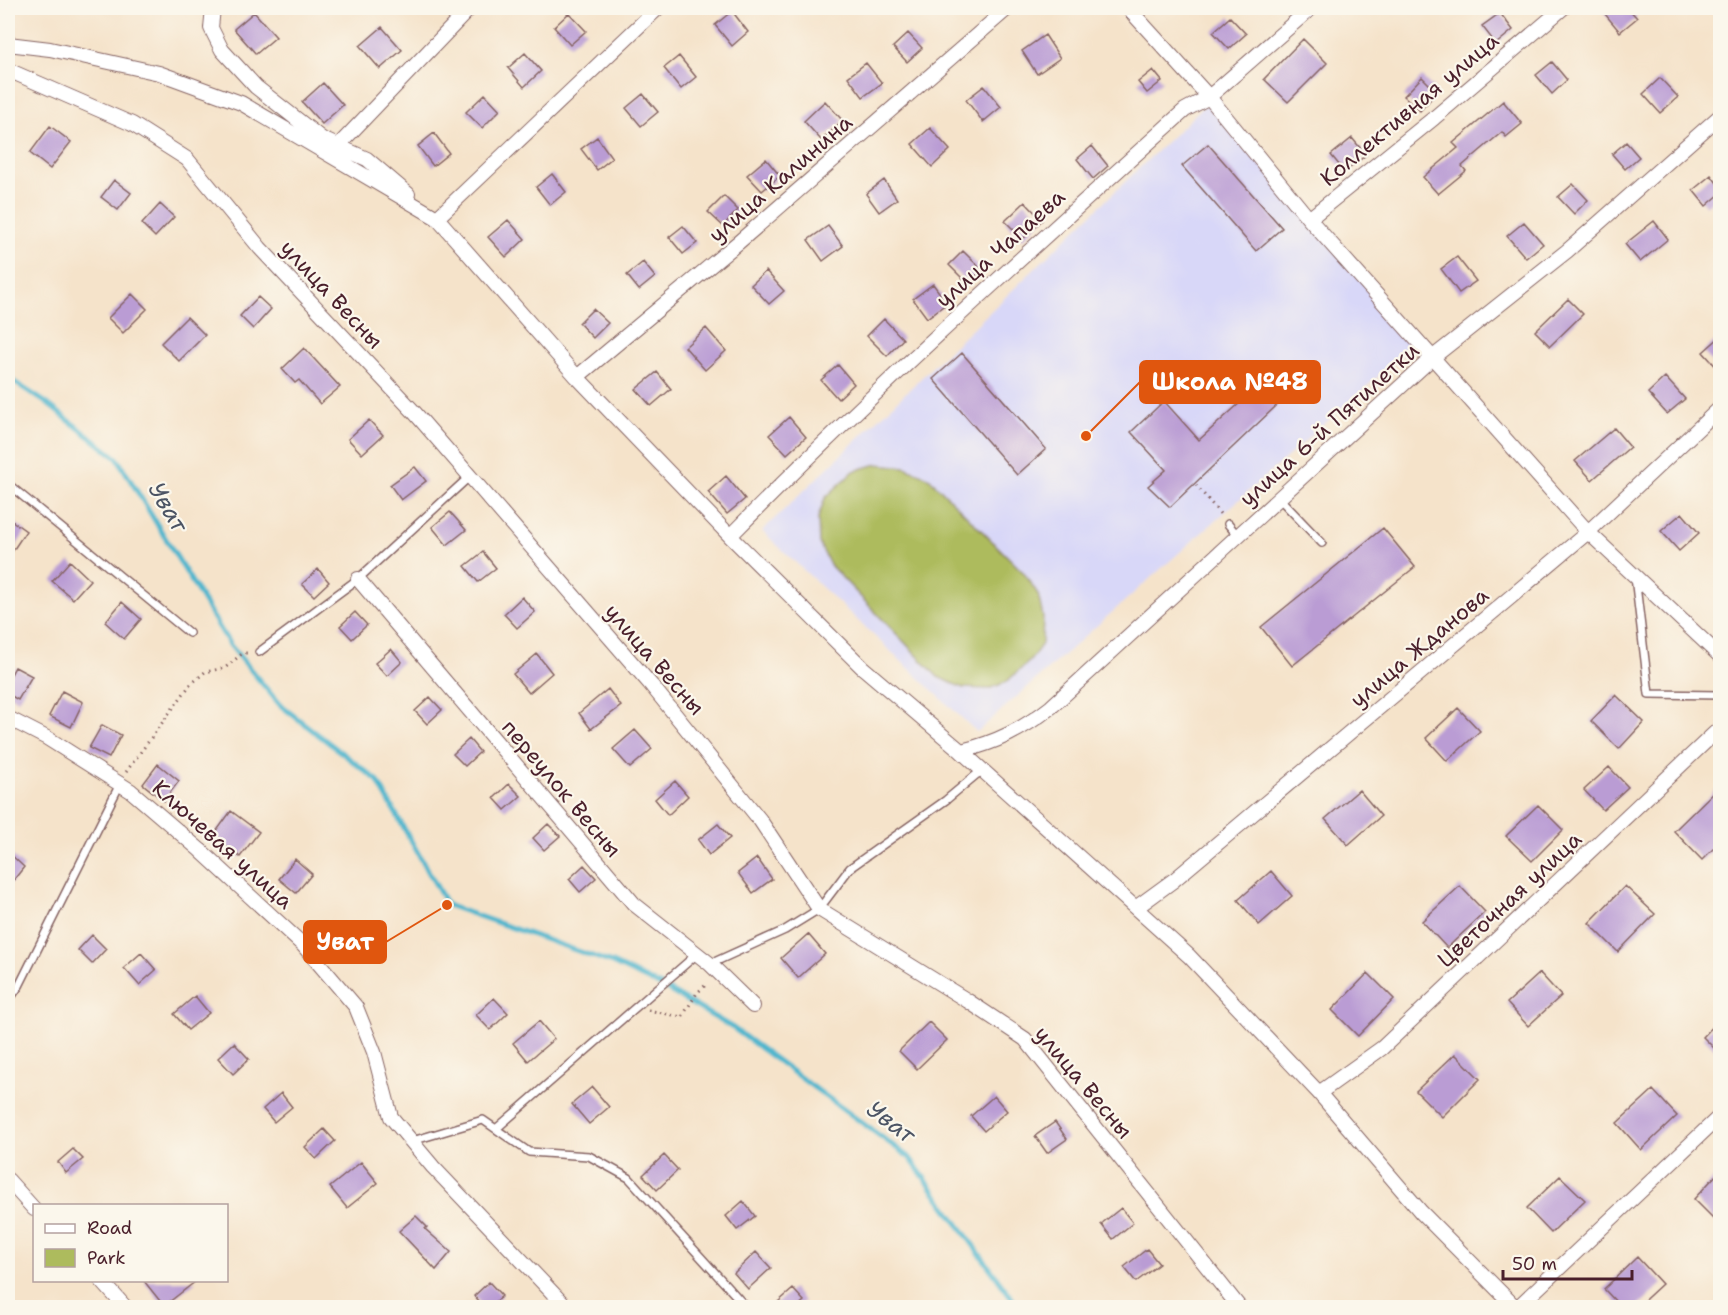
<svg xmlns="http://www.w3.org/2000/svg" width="1728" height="1315" viewBox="0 0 1728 1315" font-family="'Shantell Sans',sans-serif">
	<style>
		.built { fill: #d8d7f8 }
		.green { fill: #adbb5d; stroke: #7c6d44; stroke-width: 1.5 }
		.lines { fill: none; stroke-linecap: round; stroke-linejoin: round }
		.stream { stroke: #4fb6cd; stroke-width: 5 }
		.building { fill: #ba9cd4 }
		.service-casing { stroke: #866463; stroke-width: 10 }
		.minor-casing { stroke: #866463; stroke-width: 16 }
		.path { stroke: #866463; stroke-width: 3; stroke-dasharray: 1.5 4.5; stroke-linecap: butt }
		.service { stroke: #fff; stroke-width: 7 }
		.minor { stroke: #fff; stroke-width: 14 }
		.labels { text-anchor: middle; stroke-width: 4.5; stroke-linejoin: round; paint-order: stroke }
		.street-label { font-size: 22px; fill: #4a1f2b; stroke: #fbf7ec }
		.water-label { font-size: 24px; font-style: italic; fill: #4c5464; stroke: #fbf7ec }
		.leader { fill: none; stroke: #e0560e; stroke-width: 2 }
		.callout-dot { fill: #e0560e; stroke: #fbf7ec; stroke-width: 2 }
		.callout { fill: #e0560e; stroke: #e0560e; stroke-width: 2 }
		.callout-label { font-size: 24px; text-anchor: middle; font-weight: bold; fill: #fff }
	</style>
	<rect width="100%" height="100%" fill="#fbf7ec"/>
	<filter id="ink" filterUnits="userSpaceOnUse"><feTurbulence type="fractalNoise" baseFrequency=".0167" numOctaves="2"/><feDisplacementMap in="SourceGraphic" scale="12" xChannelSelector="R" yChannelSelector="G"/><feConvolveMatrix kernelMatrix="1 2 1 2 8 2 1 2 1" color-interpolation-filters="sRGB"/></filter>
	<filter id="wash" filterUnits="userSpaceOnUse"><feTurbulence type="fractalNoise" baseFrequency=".008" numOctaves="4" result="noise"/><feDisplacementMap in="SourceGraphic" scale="24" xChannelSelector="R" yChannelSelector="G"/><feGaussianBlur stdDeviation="1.35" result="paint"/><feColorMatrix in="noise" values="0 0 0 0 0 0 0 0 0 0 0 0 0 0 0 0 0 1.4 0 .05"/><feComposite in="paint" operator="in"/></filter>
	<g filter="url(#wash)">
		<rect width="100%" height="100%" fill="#f5e3ca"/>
		<path class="built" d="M1207 103 1417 342 977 732 762 531Z"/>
		<path class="green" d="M877 464 905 467 928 477 1024 573 1038 594 1043 617 1042 644 1030 661 1006 682 989 689 963 688 938 677 830 565 819 543 818 518 825 498 854 471Z"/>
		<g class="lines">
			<path class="stream" d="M8 378 45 402 117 458 230 645 280 705 377 780 447 905 612 963 663 987 733 1028 910 1158 1019 1308"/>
		</g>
		<g id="blocks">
			<path class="building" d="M1600 8H1628L1637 18 1620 32Z
				M732 11 748 32 732 46 715 25Z
				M254 12 276 37 256 54 234 29Z
				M569 13 586 31 570 45 554 27Z
				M1500 13 1513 30 1496 44 1482 26Z
				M1230 17 1246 34 1229 49 1213 32Z
				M382 27 402 50 380 69 360 46Z
				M908 33 922 48 907 62 893 47Z
				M1045 35 1060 58 1037 74 1022 51Z
				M1303 39 1327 63 1288 102 1264 79Z
				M525 53 541 71 524 87 508 68Z
				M679 56 696 77 681 89 664 68Z
				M1552 62 1567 80 1552 94 1536 75Z
				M866 63 882 83 863 97 848 77Z
				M1153 70 1162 81 1147 93 1138 82Z
				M1422 77 1437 92 1420 111 1404 96Z
				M1660 78 1678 97 1660 113 1643 94Z
				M323 83 343 105 322 124 302 102Z
				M984 86 1001 107 983 122 966 100Z
				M485 94 500 110 482 128 466 112Z
				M643 94 658 112 641 126 626 108Z
				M825 101 843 121 821 140 804 121Z
				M1503 101 1522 124 1506 137 1502 132 1462 166 1466 171 1438 194 1423 177 1458 148 1453 143Z
				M50 126 71 142 50 169 30 153Z
				M930 128 950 150 932 167 912 144Z
				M434 133 449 153 433 166 418 146Z
				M597 137 612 158 597 170 581 149Z
				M1352 138 1366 155 1345 172 1331 155Z
				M1626 142 1639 157 1625 169 1612 154Z
				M1208 144 1282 228 1256 251 1182 166Z
				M1092 146 1108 166 1093 179 1077 159Z
				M766 159 780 176 762 191 747 175Z
				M552 174 566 192 550 205 536 187Z
				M1711 175 1720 187V194L1706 206 1693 190Z
				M114 180 131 193 118 210 101 197Z
				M884 180 897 199 879 212 866 194Z
				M1573 184 1588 200 1574 214 1558 197Z
				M724 196 738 210 723 226 708 212Z
				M1025 202 1042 220 1023 239 1005 221Z
				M160 204 174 217 155 237 142 224Z
				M508 220 525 239 506 257 488 237Z
				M1654 221 1668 239 1640 262 1625 244Z
				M1524 222 1543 244 1526 258 1507 236Z
				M683 226 697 243 683 254 669 237Z
				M828 226 843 246 823 261 808 240Z
				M963 251 982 270 968 284 949 265Z
				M1457 257 1476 281 1459 293 1441 269Z
				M643 262 655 277 639 290 627 275Z
				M766 271 784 291 769 304 751 285Z
				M933 284 947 303 927 318 913 299Z
				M132 294 147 309 123 333 108 318Z
				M258 297 271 309 253 329 240 316Z
				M1568 299 1583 314 1550 346 1535 331Z
				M593 309 608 323 593 338 579 323Z
				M187 317 205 335 179 361 161 343Z
				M884 319 903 339 887 356 867 336Z
				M706 328 726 351 705 370 685 347Z
				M1720 337V371L1703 352Z
				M304 348 340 387 320 404 299 380 295 383 282 369Z
				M962 353 1046 449 1017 475 933 379Z
				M1270 363 1294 389 1170 507 1148 486 1166 470 1131 432 1164 401 1199 440 1251 393 1246 387Z
				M838 365 854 384 838 399 821 380Z
				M657 372 671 389 651 406 636 389Z
				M1665 377 1685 399 1667 414 1648 393Z
				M789 417 806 437 787 454 769 435Z
				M369 420 383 435 362 454 348 439Z
				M1614 428 1630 447 1592 480 1575 461Z
				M415 467 426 481 401 500 390 485Z
				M726 476 745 499 727 514 708 492Z
				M450 512 466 530 447 545 432 527Z
				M1682 513 1699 533 1679 551 1661 531Z
				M8 518 26 531 8 558Z
				M1383 528 1415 567 1292 666 1261 627Z
				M483 552 496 568 478 582 465 566Z
				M70 561 90 580 73 599 52 581Z
				M318 569 329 582 314 596 302 584Z
				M522 597 535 612 517 628 504 614Z
				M122 602 141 619 124 639 105 622Z
				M355 612 367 625 352 639 340 626Z
				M391 649 402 662 387 676 375 663Z
				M537 654 552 673 529 693 513 674Z
				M15 667 32 676 18 700 8 694V680Z
				M608 689 621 706 591 729 579 713Z
				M62 691 83 702 71 727 49 716Z
				M1616 695 1644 722 1619 749 1591 721Z
				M430 697 442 710 427 724 415 711Z
				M1458 708 1480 731 1447 761 1426 738Z
				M102 725 121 735 109 758 89 748Z
				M635 730 652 749 630 768 613 749Z
				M469 739 480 752 465 766 453 754Z
				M158 764 179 781 164 801 143 784Z
				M1609 767 1628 787 1603 810 1584 790Z
				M675 781 688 796 668 815 655 799Z
				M509 784 521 796 505 810 494 798Z
				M1720 786V842L1702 860 1674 831Z
				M1359 790 1381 816 1348 845 1325 819Z
				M1538 805 1563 830 1532 861 1506 836Z
				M231 811 259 832 240 857 213 836Z
				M548 824 560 836 544 850 533 838Z
				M718 824 730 838 709 855 698 840Z
				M8 852 24 867 8 887Z
				M757 858 772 879 753 893 738 873Z
				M295 859 312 874 296 893 279 879Z
				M584 865 596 878 580 892 569 879Z
				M1271 871 1292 896 1259 925 1238 900Z
				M1460 886 1485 912 1447 948 1422 921Z
				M1625 886 1655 914 1618 952 1589 923Z
				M808 934 825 954 798 978 781 958Z
				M92 935 106 949 92 964 78 950Z
				M141 953 156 970 139 985 124 968Z
				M1368 973 1394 999 1358 1036 1332 1010Z
				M1540 973 1561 996 1528 1026 1507 1003Z
				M195 996 209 1013 188 1030 174 1014Z
				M494 998 508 1013 490 1030 476 1015Z
				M1720 1019V1054L1703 1037Z
				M539 1021 554 1039 528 1061 513 1043Z
				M929 1022 947 1040 917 1069 899 1051Z
				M234 1043 249 1059 233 1074 218 1058Z
				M1455 1054 1480 1079 1442 1117 1416 1091Z
				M592 1087 609 1107 589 1124 572 1104Z
				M1653 1090 1677 1116 1641 1150 1617 1123Z
				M281 1093 292 1107 274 1122 263 1109Z
				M994 1096 1007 1111 984 1131 971 1116Z
				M1055 1122 1067 1139 1047 1153 1035 1136Z
				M324 1129 335 1141 316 1159 305 1147Z
				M73 1149 83 1159 66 1173 58 1162Z
				M664 1155 678 1170 657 1190 643 1175Z
				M361 1162 378 1183 347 1208 330 1187Z
				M1720 1171V1225L1694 1199Z
				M1560 1176 1585 1200 1551 1233 1527 1208Z
				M743 1201 755 1216 737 1230 726 1216Z
				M1121 1208 1133 1223 1113 1239 1101 1224Z
				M416 1216 427 1227 425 1229 451 1252 436 1270 399 1231Z
				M1147 1249 1159 1264 1136 1282 1124 1267Z
				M756 1252 771 1268 748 1289 734 1273Z
				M1637 1257 1662 1284 1636 1308H1622L1604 1289Z
				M144 1281H196L164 1306Z
				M489 1282 502 1296 489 1308H484L474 1296Z
				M793 1289 804 1301 796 1308H771Z"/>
		</g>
	</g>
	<g filter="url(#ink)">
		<use href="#blocks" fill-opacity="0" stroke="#866463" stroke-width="1.5"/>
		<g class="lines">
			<defs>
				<path id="service" d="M8 484 189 633
					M1279 498 1322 543
					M1228 524 1238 536
					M1635 577 1649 694 1720 695
					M259 652 358 579 469 477
					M710 964 785 930 819 909 850 868 946 800 982 770
					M8 1001 19 986 120 784
					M496 1129 697 954
					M412 1141 483 1120 529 1152 589 1156 629 1178 747 1308"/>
				<path id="minor" d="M213 8 211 28 222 50 256 87 322 139 367 159 408 194
					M1128 8 1209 97 1309 219 1588 532 1720 656
					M8 44 50 49 159 73 241 103 437 218 577 377 730 536 862 667 961 751 1189 956 1319 1093 1421 1212 1516 1308
					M8 70 132 124 187 159 260 248 415 413 652 686 760 820 819 909 968 1001 1025 1039 1240 1308
					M337 147 470 8
					M437 218 658 8
					M1309 219 1434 118 1563 8
					M577 377 740 241 1008 8
					M730 536C876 388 1030 250 1185 110L1209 97 1311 8
					M358 579 634 904 710 964 753 1006
					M8 718 47 738 131 791 200 850 303 945 356 1007 374 1052 391 1117 433 1167 567 1308
					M961 751C996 743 1023 729 1051 707L1432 358 1567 251 1720 116
					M1137 907 1174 880 1588 532 1720 408
					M1319 1093 1382 1048 1720 728
					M8 1180 34 1209
					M101 1280 126 1308
					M1517 1308 1720 1116"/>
			</defs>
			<use href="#service" class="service-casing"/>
			<use href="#minor" class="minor-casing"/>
			<path class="path" d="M1196 485 1221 515
				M126 772 190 685 205 672 225 668 243 653H248
				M648 1010 682 1017 697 993 708 983"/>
			<use href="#service" class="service"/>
			<use href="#minor" class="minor"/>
		</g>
	</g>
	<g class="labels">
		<g class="street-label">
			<text transform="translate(1409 109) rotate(-40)" y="8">Коллективная улица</text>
			<text transform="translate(780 178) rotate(-41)" y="8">улица Калинина</text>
			<text transform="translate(1000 248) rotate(-42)" y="8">улица Чапаева</text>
			<text transform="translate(332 294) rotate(47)" y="8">улица Весны</text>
			<text transform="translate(1329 424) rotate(-42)" y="8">улица 6-й Пятилетки</text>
			<text transform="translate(1419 647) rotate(-40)" y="8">улица Жданова</text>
			<text transform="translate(655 659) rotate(49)" y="8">улица Весны</text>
			<text transform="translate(562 788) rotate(50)" y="8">переулок Весны</text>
			<text transform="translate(223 844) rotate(42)" y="8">Ключевая улица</text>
			<text transform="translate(1509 899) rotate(-43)" y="8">Цветочная улица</text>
			<text transform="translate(1084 1082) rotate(50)" y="8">улица Весны</text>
		</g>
		<g class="water-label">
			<text transform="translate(168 507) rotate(59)" y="8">Уват</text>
			<text transform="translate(891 1122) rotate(37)" y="8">Уват</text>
		</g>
	</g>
	<path class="leader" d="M1086 436L1140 382M447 905L386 942"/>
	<g class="callout-dot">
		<circle cx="1086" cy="436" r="6"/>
		<circle cx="447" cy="905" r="6"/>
	</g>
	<g class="callout">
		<rect x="1140" y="361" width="180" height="42" rx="6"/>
		<rect x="304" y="921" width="82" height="42" rx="6"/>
	</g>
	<g class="callout-label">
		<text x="1230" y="390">Школа №48</text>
		<text x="345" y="950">Уват</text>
	</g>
	<rect width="1728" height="1315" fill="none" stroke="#fbf7ec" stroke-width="30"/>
	<rect x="33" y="1204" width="195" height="78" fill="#fbf7ec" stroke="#b4a19f" stroke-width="1.5"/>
	<rect x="45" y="1224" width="30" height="9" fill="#ffffff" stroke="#b4a19f" stroke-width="1.5"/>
	<text x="87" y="1234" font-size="18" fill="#4a1f2b">Road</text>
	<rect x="45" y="1249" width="30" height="18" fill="#adbb5d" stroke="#b4a19f" stroke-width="1.5"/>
	<text x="87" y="1264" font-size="18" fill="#4a1f2b">Park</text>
	<path d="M1503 1270v9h129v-9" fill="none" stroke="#4a1f2b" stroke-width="3"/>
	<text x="1512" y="1270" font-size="18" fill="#4a1f2b" stroke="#fbf7ec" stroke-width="4.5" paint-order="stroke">50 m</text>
</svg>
